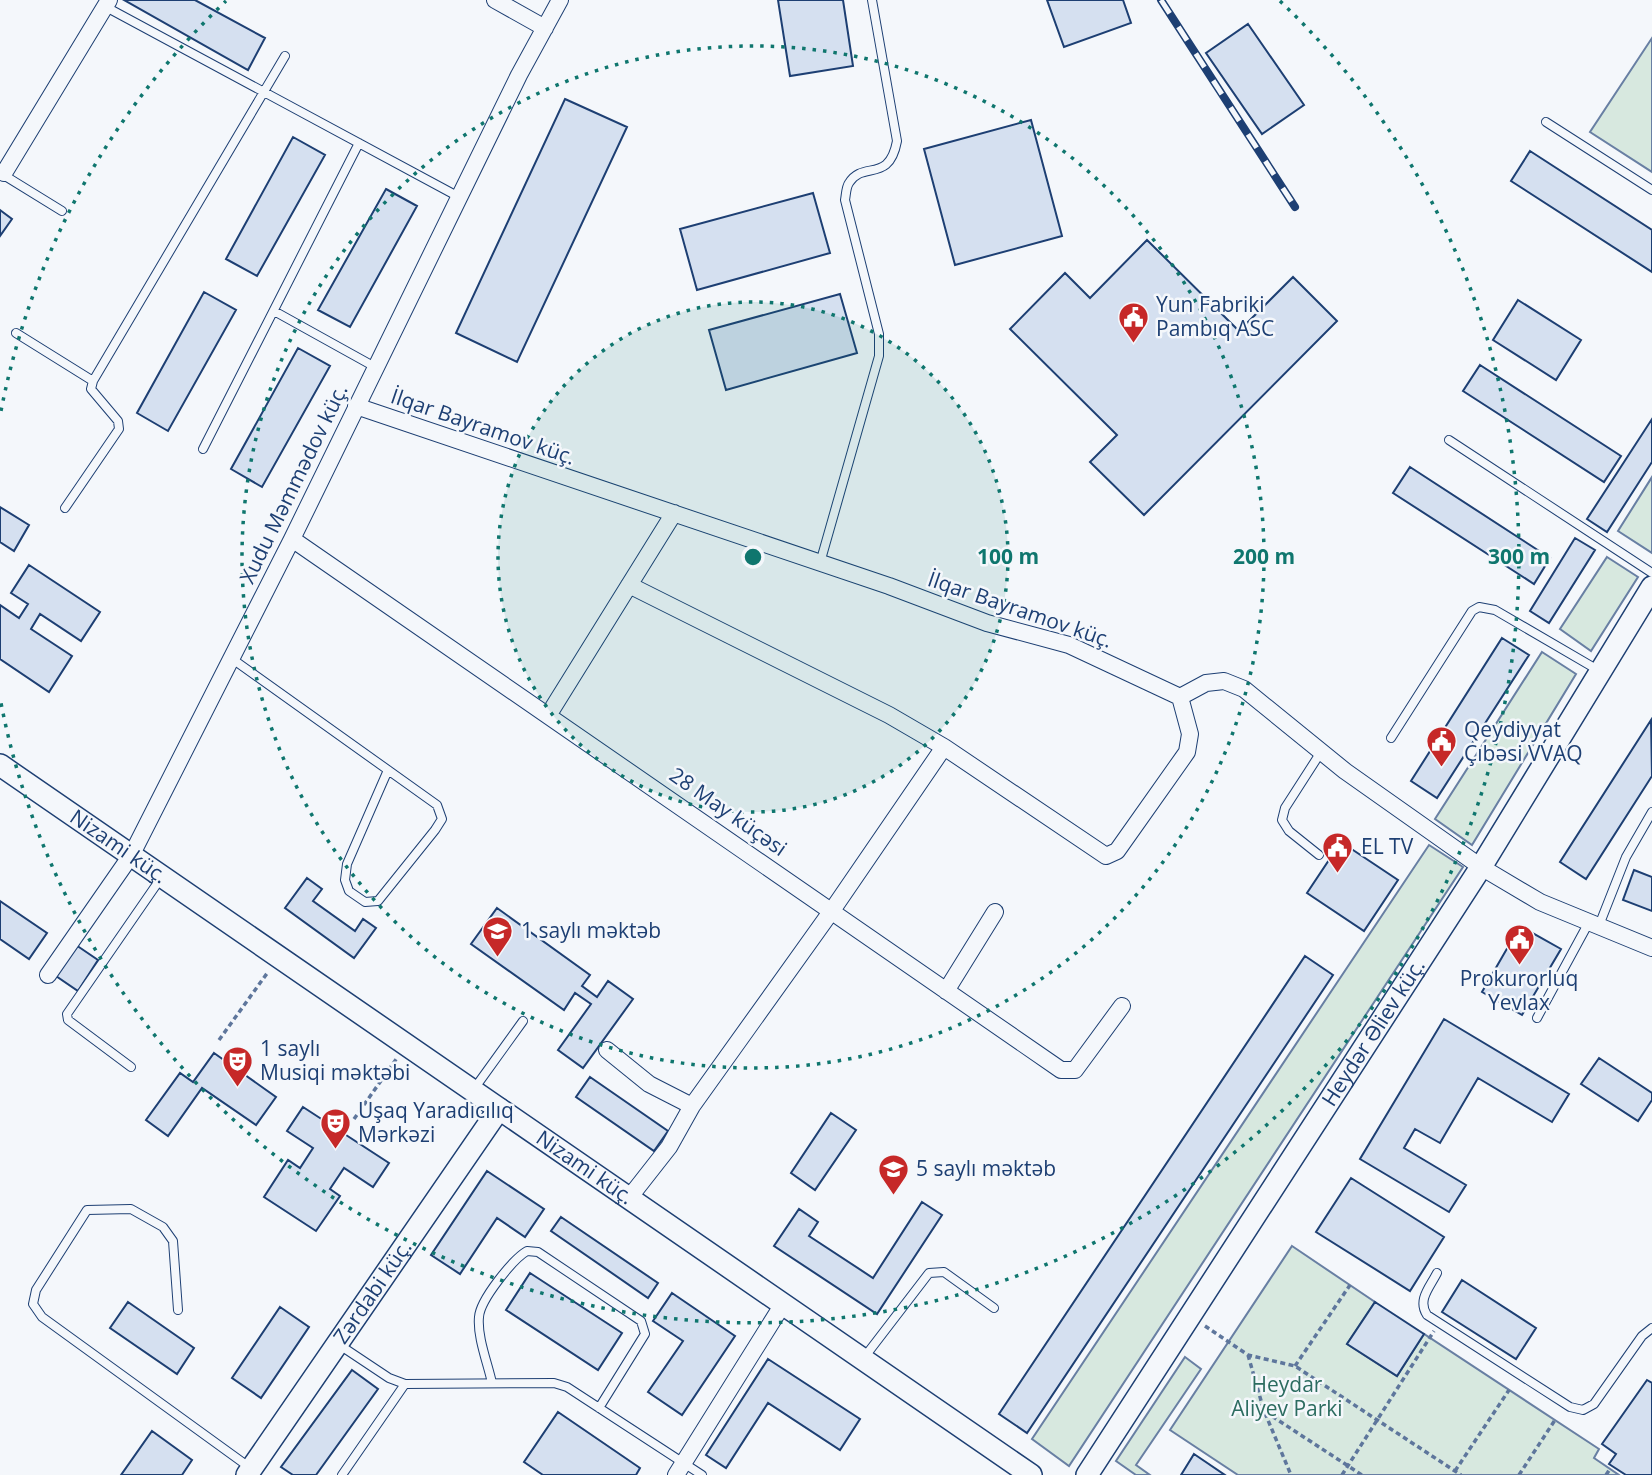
<svg xmlns="http://www.w3.org/2000/svg" width="1652" height="1475" viewBox="0 0 1652 1475" font-family="'Open Sans',sans-serif">
	<style>
		.green { fill: #d7e8df; stroke: #687fa3; stroke-width: 2 }
		.building { fill: #d5e0f0; stroke: #1d3f73; stroke-width: 2 }
		.lines { fill: none; stroke-linecap: round; stroke-linejoin: round }
		.lane-casing { stroke: #1d3f73; stroke-width: 10 }
		.street-casing { stroke: #1d3f73; stroke-width: 18 }
		.secondary-casing { stroke: #1d3f73; stroke-width: 24 }
		.path { stroke: #5e769c; stroke-width: 3.5; stroke-dasharray: 5 3.5; stroke-linecap: butt }
		.lane { stroke: #f4f7fb; stroke-width: 8 }
		.street { stroke: #f4f7fb; stroke-width: 16 }
		.secondary { stroke: #f4f7fb; stroke-width: 21 }
		.rail-casing { stroke: #1d3f73; stroke-width: 8 }
		.rail { stroke: #f4f7fb; stroke-width: 5; stroke-dasharray: 16; stroke-linecap: butt }
		.ring { fill: none; stroke: #0f766e; stroke-width: 3.5; stroke-dasharray: 3.5 7 }
		.labels { text-anchor: middle; stroke-width: 5; stroke-linejoin: round; paint-order: stroke }
		.poi-label { font-size: 21px; fill: #1d3f73; stroke: #f4f7fb; text-anchor: start }
		.street-label { font-size: 21px; fill: #1d3f73; stroke: #f4f7fb }
		.park-label { font-size: 21px; fill: #2c6c60; stroke: #f4f7fb }
		.centre { fill: #0f766e; stroke: #f4f7fb; stroke-width: 3.5 }
		.ring-label { font-size: 21px; text-anchor: middle; font-weight: bold; fill: #0f766e; stroke: #f4f7fb; stroke-width: 5; stroke-linejoin: round; paint-order: stroke }
	</style>
	<rect width="100%" height="100%" fill="#f4f7fb"/>
	<path class="green" d="M1652 38V172L1590 132Z
		M1652 477V553L1618 531Z
		M1607 557 1638 577 1591 651 1560 629Z
		M1542 652 1576 674 1472 845 1435 819Z
		M1429 845 1463 867 1069 1466 1032 1439Z
		M1292 1246 1375 1302 1347 1344 1397 1376 1424 1334 1599 1449 1594 1458 1619 1475H1238L1170 1430Z
		M1185 1357 1201 1369 1136 1465 1150 1475H1136L1116 1461Z"/>
	<path class="building" d="M124 0H195L265 38 248 70Z
		M778 0H843L853 66 790 76Z
		M1047 0H1123L1131 23 1064 47Z
		M1248 24 1304 105 1262 134 1206 53Z
		M565 99 627 127 517 362 456 333Z
		M1031 120 1062 236 955 265 924 149Z
		M293 137 325 155 257 276 226 259Z
		M1530 151 1652 230V272L1511 181Z
		M386 189 417 206 350 327 318 310Z
		M813 193 830 253 697 290 680 229Z
		M0 210 12 219 0 236Z
		M1147 240 1239 331 1293 277 1337 321 1144 515 1090 462 1117 435 1010 329 1065 273 1090 298Z
		M204 292 236 310 168 431 137 413Z
		M840 294 857 353 726 390 709 330Z
		M1518 300 1581 340 1556 380 1493 340Z
		M298 348 330 366 262 487 231 469Z
		M1480 365 1621 456 1604 482 1463 391Z
		M1652 419V462L1607 532 1587 519Z
		M1410 467 1550 558 1534 584 1393 493Z
		M0 507 29 525 14 551 0 542Z
		M1575 538 1595 550 1549 623 1530 611Z
		M29 565 100 612 81 641 40 614 31 629 72 656 49 692 0 659V605L19 618 28 604 11 593Z
		M1502 638 1529 655 1437 798 1411 781Z
		M1651 720 1652 776 1586 879 1560 862Z
		M1341 842 1398 880 1364 931 1307 893Z
		M1634 870 1652 877V911L1623 900Z
		M307 878 322 889 313 901 355 931 363 919 376 928 354 958 285 908Z
		M0 901 47 933 29 959 0 939Z
		M497 908 590 975 582 986 597 997 608 981 633 999 583 1068 558 1050 591 1004 575 993 564 1010 471 944Z
		M1520 926 1561 949 1522 1015 1482 992Z
		M73 943 98 960 78 991 53 974Z
		M1305 956 1333 975 1027 1433 999 1414Z
		M1444 1019 1569 1094 1552 1122 1478 1078 1440 1143 1415 1129 1404 1148 1466 1185 1449 1212 1360 1159Z
		M214 1053 276 1097 256 1125 202 1088 168 1136 146 1120 180 1073 193 1082Z
		M1599 1058 1652 1093V1100L1638 1121 1581 1084Z
		M590 1077 668 1131 654 1151 576 1097Z
		M303 1107 389 1163 373 1187 344 1168 330 1189 340 1196 316 1231 264 1197 288 1160 300 1168 313 1148 287 1131Z
		M831 1113 856 1130 815 1190 791 1173Z
		M487 1171 544 1209 525 1237 497 1218 460 1274 431 1255Z
		M1351 1178 1444 1237 1410 1291 1316 1232Z
		M922 1202 942 1215 877 1314 774 1246 799 1209 818 1222 809 1236 873 1278Z
		M561 1217 658 1283 648 1298 551 1231Z
		M530 1273 622 1333 598 1370 506 1310Z
		M1462 1280 1536 1328 1516 1359 1442 1312Z
		M672 1293 735 1336 682 1415 648 1392 683 1341 653 1321Z
		M128 1302 194 1348 177 1374 110 1328Z
		M1375 1302 1424 1334 1397 1376 1347 1344Z
		M280 1307 309 1327 261 1398 232 1378Z
		M768 1359 860 1419 840 1450 768 1403 726 1468 706 1455Z
		M352 1370 378 1389 316 1475H293L281 1467Z
		M1647 1380 1652 1383V1475H1626L1609 1464 1616 1454 1602 1444Z
		M558 1412 640 1468 636 1475H543L524 1462Z
		M152 1431 192 1460 182 1475H121Z
		M1194 1454 1225 1475H1181Z"/>
	<g class="lines">
		<defs>
			<path id="lane" d="M106 7 459 197
				M1546 122 1652 190
				M2 174 62 211
				M274 311 375 367
				M16 333 93 381
				M1449 440 1652 573
				M203 449 359 143
				M65 508 119 429 118 421 91 389 93 381 285 56
				M820 563 879 356V334L845 200C846 195 846 187 849 183 863 160 889 184 897 141L872 0
				M231 658 437 805 442 819 435 830 378 901 365 902 349 891 345 880 347 864 388 770
				M1391 738 1472 611 1479 607 1495 610 1598 670
				M1319 855 1289 831 1282 820 1285 808 1321 752
				M1598 928 1626 857 1652 812
				M1537 1018 1588 924
				M131 1067 68 1020 67 1014 161 878
				M474 1089 523 1021
				M1437 1273C1430 1287 1417 1300 1427 1315L1570 1407 1583 1410 1594 1404 1642 1336 1652 1328
				M178 1310 173 1241 163 1227 131 1209 87 1210 36 1290 33 1304 42 1317 249 1467
				M338 1344 389 1378 405 1384 554 1383 567 1387 702 1475
				M863 1359 929 1273 944 1272 994 1308
				M492 1383C488 1364 477 1337 479 1317 480 1300 513 1259 527 1251L538 1252 641 1321 645 1334 599 1408
				M342 1475 405 1384"/>
			<path id="street" d="M495 0 545 28
				M4 173 109 0
				M356 406 889 586 987 623 1069 645 1180 697 1206 683 1224 681 1244 689 1345 771 1481 867 1540 902 1652 948
				M292 539 1061 1070H1075L1122 1006
				M629 585 889 715 944 747 1106 856 1117 851 1187 752 1190 734 1180 697
				M549 714 674 513
				M48 975 132 854 292 539 519 75 560 0
				M946 991 995 912
				M607 1050 649 1084 692 1106 833 909 944 747
				M629 1198 669 1147 692 1106
				M676 1475 783 1304"/>
			<g id="secondary">
				<path id="s1" d="M0 765 1031 1475"/>
				<path id="s2" d="M247 1475 499 1109"/>
				<path id="s3" d="M1087 1475 1481 867 1652 587"/>
			</g>
		</defs>
		<use href="#lane" class="lane-casing"/>
		<use href="#street" class="street-casing"/>
		<use href="#secondary" class="secondary-casing"/>
		<path class="path" d="M219 1040 268 972
			M354 1119 397 1058
			M1205 1326 1248 1355 1295 1366 1461 1475
			M1248 1355 1264 1411 1362 1475
			M1295 1366 1350 1285
			M1265 1413 1291 1475
			M1455 1471 1509 1390
			M1342 1475 1434 1331
			M1519 1475 1555 1420
			M1606 1475 1610 1469"/>
		<use href="#lane" class="lane"/>
		<use href="#street" class="street"/>
		<use href="#secondary" class="secondary"/>
		<defs>
			<path id="rail" d="M1161 0 1295 207"/>
		</defs>
		<use href="#rail" class="rail-casing"/>
		<use href="#rail" class="rail"/>
	</g>
	<circle cx="753" cy="557" r="255" fill="#0f766e" fill-opacity=".12"/>
	<g class="ring">
		<circle cx="753" cy="557" r="255"/>
		<circle cx="753" cy="557" r="511"/>
		<path d="M1 411A766 766 0 0 1 226 1M1280 1A766 766 0 1 1 1 703"/>
	</g>
	<defs>
		<symbol id="civic-pin" viewBox="-11 -11 22 30"><path d="M0 17L-7.5 6A9.5 9.5 0 1 1 7.5 6Z" fill="#c62828" stroke="#f4f7fb"/><path d="M-.6-6.5H3V-4.5H.6V-3L4-1V1h2V6H-6V1h2V-1L-.6-3ZM-1.2 2.5V6h2.4V2.5Z" fill="#fff"/></symbol>
		<symbol id="school-pin" viewBox="-11 -11 22 30"><path d="M0 17L-7.5 6A9.5 9.5 0 1 1 7.5 6Z" fill="#c62828" stroke="#f4f7fb"/><path d="M0-5L7-2L0 1L-7-2ZM-4 1L0 2.5L4 1V4Q0 6-4 4Z" fill="#fff"/></symbol>
		<symbol id="theatre-pin" viewBox="-11 -11 22 30"><path d="M0 17L-7.5 6A9.5 9.5 0 1 1 7.5 6Z" fill="#c62828" stroke="#f4f7fb"/><path d="M-5-5.5Q0-4 5-5.5V0Q5 5 0 6Q-5 5-5 0ZM-3.3-2.5H-1v1.5H-3.3ZM1-2.5H3.3v1.5H1ZM-2.8 1Q0 5.5 2.8 1Z" fill="#fff"/></symbol>
	</defs>
	<g fill-rule="evenodd">
		<use href="#civic-pin" x="1116" y="300" width="35" height="47"/>
		<use href="#civic-pin" x="1424" y="724" width="35" height="47"/>
		<use href="#civic-pin" x="1320" y="830" width="35" height="47"/>
		<use href="#school-pin" x="480" y="914" width="35" height="47"/>
		<use href="#civic-pin" x="1502" y="922" width="35" height="47"/>
		<use href="#theatre-pin" x="220" y="1044" width="35" height="47"/>
		<use href="#theatre-pin" x="318" y="1106" width="35" height="47"/>
		<use href="#school-pin" x="876" y="1152" width="35" height="47"/>
	</g>
	<g class="labels">
		<g class="poi-label">
			<text x="1156" y="312">Yun Fabriki<tspan x="1156" dy="24">Pambıq ASC</tspan></text>
			<text x="1464" y="737">Qeydiyyat<tspan x="1464" dy="24">Çıbəsi VVAQ</tspan></text>
			<text x="1361" y="854">EL TV</text>
			<text x="521" y="938">1 saylı məktəb</text>
			<text x="1519" y="986" text-anchor="middle">Prokurorluq<tspan x="1519" dy="24">Yevlax</tspan></text>
			<text x="260" y="1056">1 saylı<tspan x="260" dy="24">Musiqi məktəbi</tspan></text>
			<text x="358" y="1118">Uşaq Yaradıcılıq<tspan x="358" dy="24">Mərkəzi</tspan></text>
			<text x="916" y="1176">5 saylı məktəb</text>
		</g>
		<g class="street-label">
			<text transform="translate(483 427) rotate(19)" y="7">İlqar Bayramov küç.</text>
			<text transform="translate(294 484) rotate(-64)" y="7">Xudu Məmmədov küç.</text>
			<text transform="translate(1020 610) rotate(19)" y="7">İlqar Bayramov küç.</text>
			<text transform="translate(728 812) rotate(35)" y="7">28 May küçəsi</text>
			<text dy="7" stroke="none"><textPath href="#s1" startOffset="144">Nizami küç.</textPath></text>
			<text dy="7" stroke="none"><textPath href="#s3" startOffset="527">Heydər Əliev küç.</textPath></text>
			<text dy="7" stroke="none"><textPath href="#s1" startOffset="710">Nizami küç.</textPath></text>
			<text dy="7" stroke="none"><textPath href="#s2" startOffset="222">Zərdabi küç.</textPath></text>
		</g>
		<g class="park-label">
			<text x="1287" y="1392">Heydar<tspan x="1287" dy="24">Aliyev Parki</tspan></text>
		</g>
	</g>
	<circle cx="753" cy="557" r="10" class="centre"/>
	<g class="ring-label">
		<text x="1008" y="564">100 m</text>
		<text x="1264" y="564">200 m</text>
		<text x="1519" y="564">300 m</text>
	</g>
</svg>
